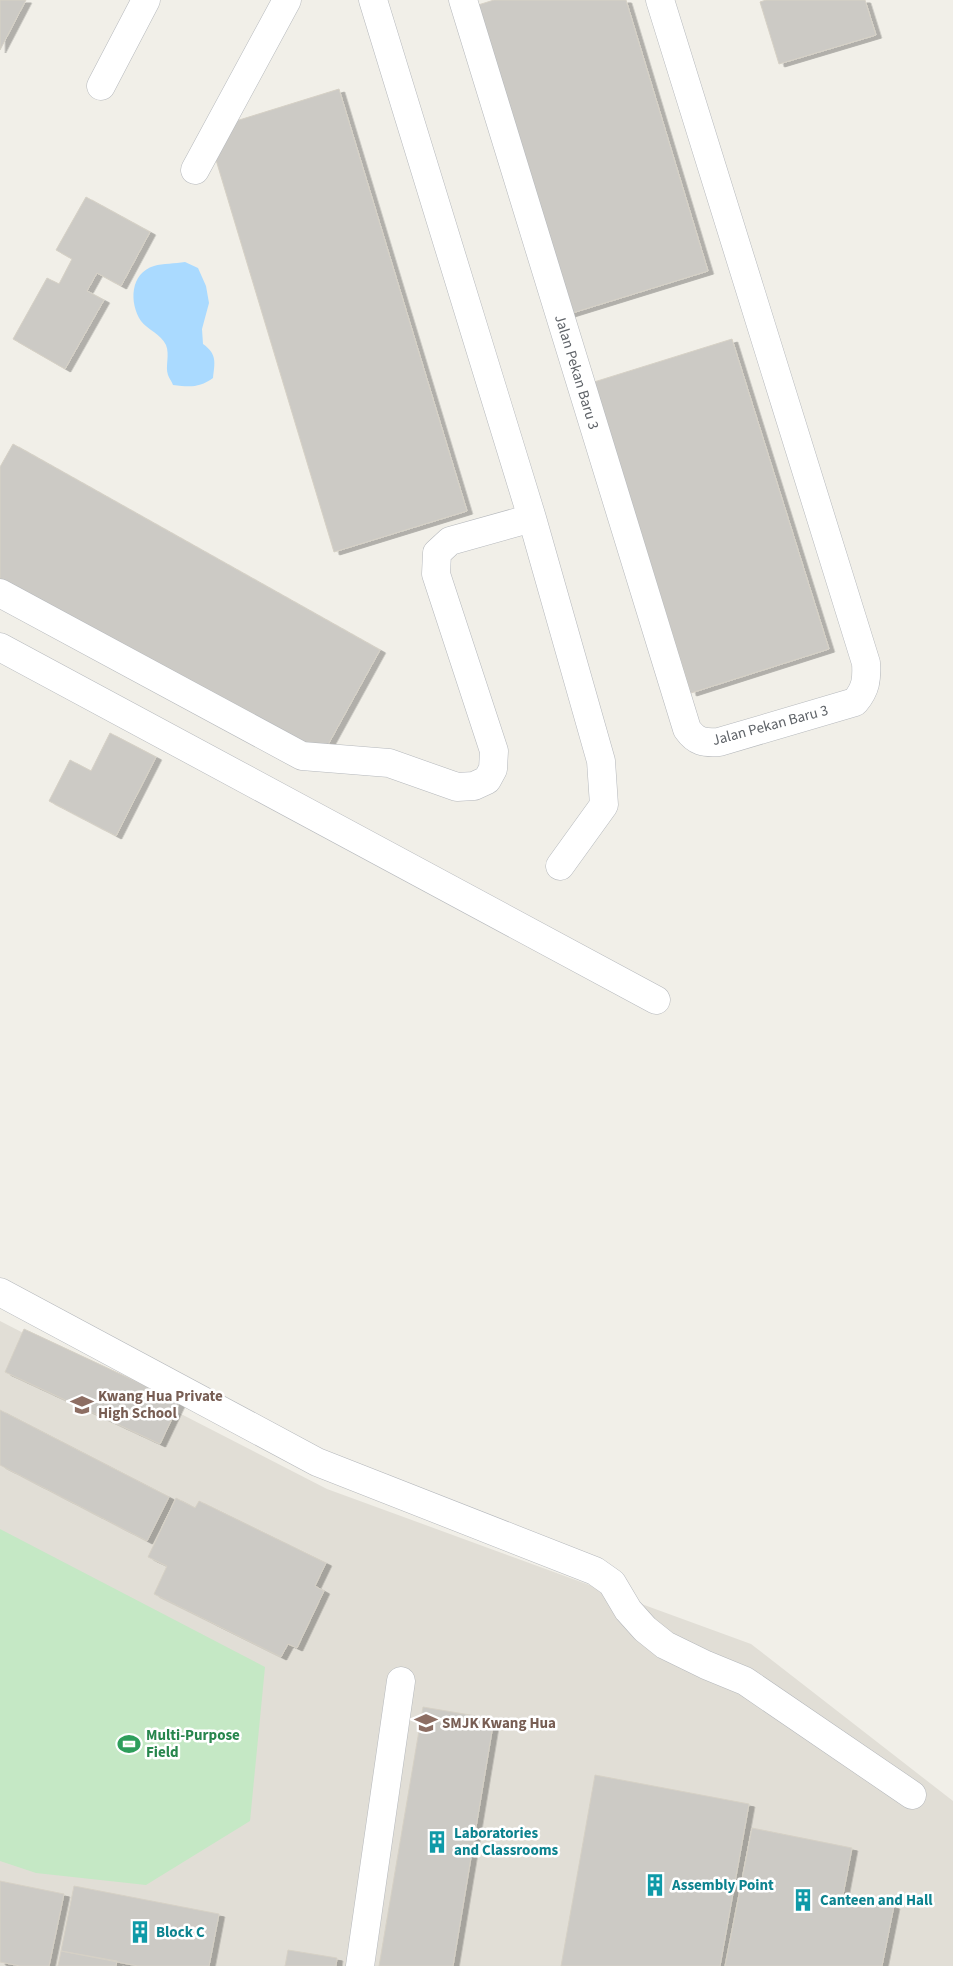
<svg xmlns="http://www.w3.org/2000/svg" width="953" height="1966" viewBox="0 0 953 1966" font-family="'Source Sans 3',sans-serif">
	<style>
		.education { fill: #e1ded6 }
		.green { fill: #c5e8c5 }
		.water { fill: #aadaff }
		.building { fill: #cccac5; stroke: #d6d1c6; filter: url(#shadow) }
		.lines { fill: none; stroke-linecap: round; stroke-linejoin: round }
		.minor-casing { stroke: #b5b8bc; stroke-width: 29 }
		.minor { stroke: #fff; stroke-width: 28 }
		.labels { text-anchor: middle; stroke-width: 5; stroke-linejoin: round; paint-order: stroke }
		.street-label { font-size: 15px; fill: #5f6368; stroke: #fff }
		.education-label { font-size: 15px; font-weight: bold; fill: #785e54; stroke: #fff; text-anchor: start }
		.leisure-label { font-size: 15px; font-weight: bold; fill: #27864d; stroke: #fff; text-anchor: start }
		.culture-label { font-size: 15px; font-weight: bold; fill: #0d838f; stroke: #fff; text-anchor: start }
	</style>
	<defs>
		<filter id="shadow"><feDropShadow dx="5.5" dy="3" stdDeviation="0" flood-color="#0004"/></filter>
	</defs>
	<rect width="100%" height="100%" fill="#f1efe8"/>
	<path class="education" d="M0 1321 327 1489 751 1644 953 1801V1966H0Z"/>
	<path class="green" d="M0 1529 265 1667 250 1821 146 1885 36 1873 0 1861Z"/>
	<path class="water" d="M185 262 198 268 206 286 209 303 202 329 203 344C217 354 215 362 213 378 199 388 190 387 173 385 172 382 169 378 168 375 165 366 170 355 166 345 161 334 148 330 141 321 129 303 130 273 154 266 163 263 175 264 185 262Z"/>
	<path class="building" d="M0 0H26L0 50Z
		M494 0H626L708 271 569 314 475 6Z
		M766 0H865L876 35 779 64 760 2Z
		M339 89 467 511 334 552 207 130Z
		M86 197 150 232 121 286 97 273 87 291 104 300 65 369 13 339 47 278 59 284 72 259 56 250Z
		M732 339 829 649 691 693 594 382Z
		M13 444 380 650 318 763 0 584V467Z
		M110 733 156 757 116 836 49 801 70 760 91 771Z
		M24 1329 180 1402 160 1444 5 1372Z
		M0 1410 169 1497 147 1541 0 1465Z
		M176 1498 195 1508 199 1501 326 1563 315 1586 324 1591 297 1648 288 1644 281 1657 154 1594 167 1566 148 1557Z
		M423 1707 494 1719 453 1966H379Z
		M595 1775 749 1804 720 1966H561Z
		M752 1828 852 1848 843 1895 894 1906 882 1966H725Z
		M0 1881 64 1894 49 1966H20L0 1962Z
		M74 1886 219 1914 209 1966H138L61 1951Z
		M288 1950 337 1958 336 1966H285Z
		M61 1951 117 1961 116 1966H58Z"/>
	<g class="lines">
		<defs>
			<path id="minor" d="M373 0 532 518 601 761 604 805 560 866
				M463 0 687 729C696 742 704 743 719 742L855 702C866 689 867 679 866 663L660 0
				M101 86 146 0
				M195 170 287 0
				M0 593 302 756 389 763 457 787 474 786 487 780 493 769 494 751 436 574 437 553 450 541 532 518
				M0 647 656 1000
				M0 1292 317 1462 595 1571 612 1583 628 1610 645 1629 665 1645 706 1665 745 1681 912 1795
				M360 1966 401 1681"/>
		</defs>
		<use href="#minor" class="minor-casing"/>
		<use href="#minor" class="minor"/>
	</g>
	<defs>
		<symbol id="school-bare" viewBox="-9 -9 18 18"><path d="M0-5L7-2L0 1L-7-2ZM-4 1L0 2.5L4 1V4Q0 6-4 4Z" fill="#8d6e63" stroke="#fff" stroke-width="2.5" paint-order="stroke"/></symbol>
		<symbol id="stadium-bare" viewBox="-9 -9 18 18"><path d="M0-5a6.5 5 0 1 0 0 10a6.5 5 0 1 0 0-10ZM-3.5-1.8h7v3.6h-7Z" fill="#2e9e5b" stroke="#fff" stroke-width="2.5" paint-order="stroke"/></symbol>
		<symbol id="building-bare" viewBox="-9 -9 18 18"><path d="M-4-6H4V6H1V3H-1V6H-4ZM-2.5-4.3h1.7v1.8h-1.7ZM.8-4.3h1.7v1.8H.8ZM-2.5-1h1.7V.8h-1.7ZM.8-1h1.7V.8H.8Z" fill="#0f9aa8" stroke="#fff" stroke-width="2.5" paint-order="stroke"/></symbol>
	</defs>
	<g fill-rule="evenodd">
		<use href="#school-bare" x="66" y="1389" width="32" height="32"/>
		<use href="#school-bare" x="410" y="1707" width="32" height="32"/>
		<use href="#stadium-bare" x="113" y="1728" width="32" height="32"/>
		<use href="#building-bare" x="421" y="1826" width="32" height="32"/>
		<use href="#building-bare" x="639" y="1869" width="32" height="32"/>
		<use href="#building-bare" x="787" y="1884" width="32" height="32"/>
		<use href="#building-bare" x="124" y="1916" width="32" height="32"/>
	</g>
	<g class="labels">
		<g class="street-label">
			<text transform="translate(577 372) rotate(73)" y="5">Jalan Pekan Baru 3</text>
			<text transform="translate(770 725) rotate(-15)" y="5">Jalan Pekan Baru 3</text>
		</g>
		<g class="education-label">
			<text x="98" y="1401">Kwang Hua Private<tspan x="98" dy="17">High School</tspan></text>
			<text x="442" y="1728">SMJK Kwang Hua</text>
		</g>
		<g class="leisure-label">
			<text x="146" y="1740">Multi-Purpose<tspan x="146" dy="17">Field</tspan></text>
		</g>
		<g class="culture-label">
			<text x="454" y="1838">Laboratories<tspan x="454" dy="17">and Classrooms</tspan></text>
			<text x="672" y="1890">Assembly Point</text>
			<text x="820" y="1905">Canteen and Hall</text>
			<text x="156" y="1937">Block C</text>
		</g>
	</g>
</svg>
